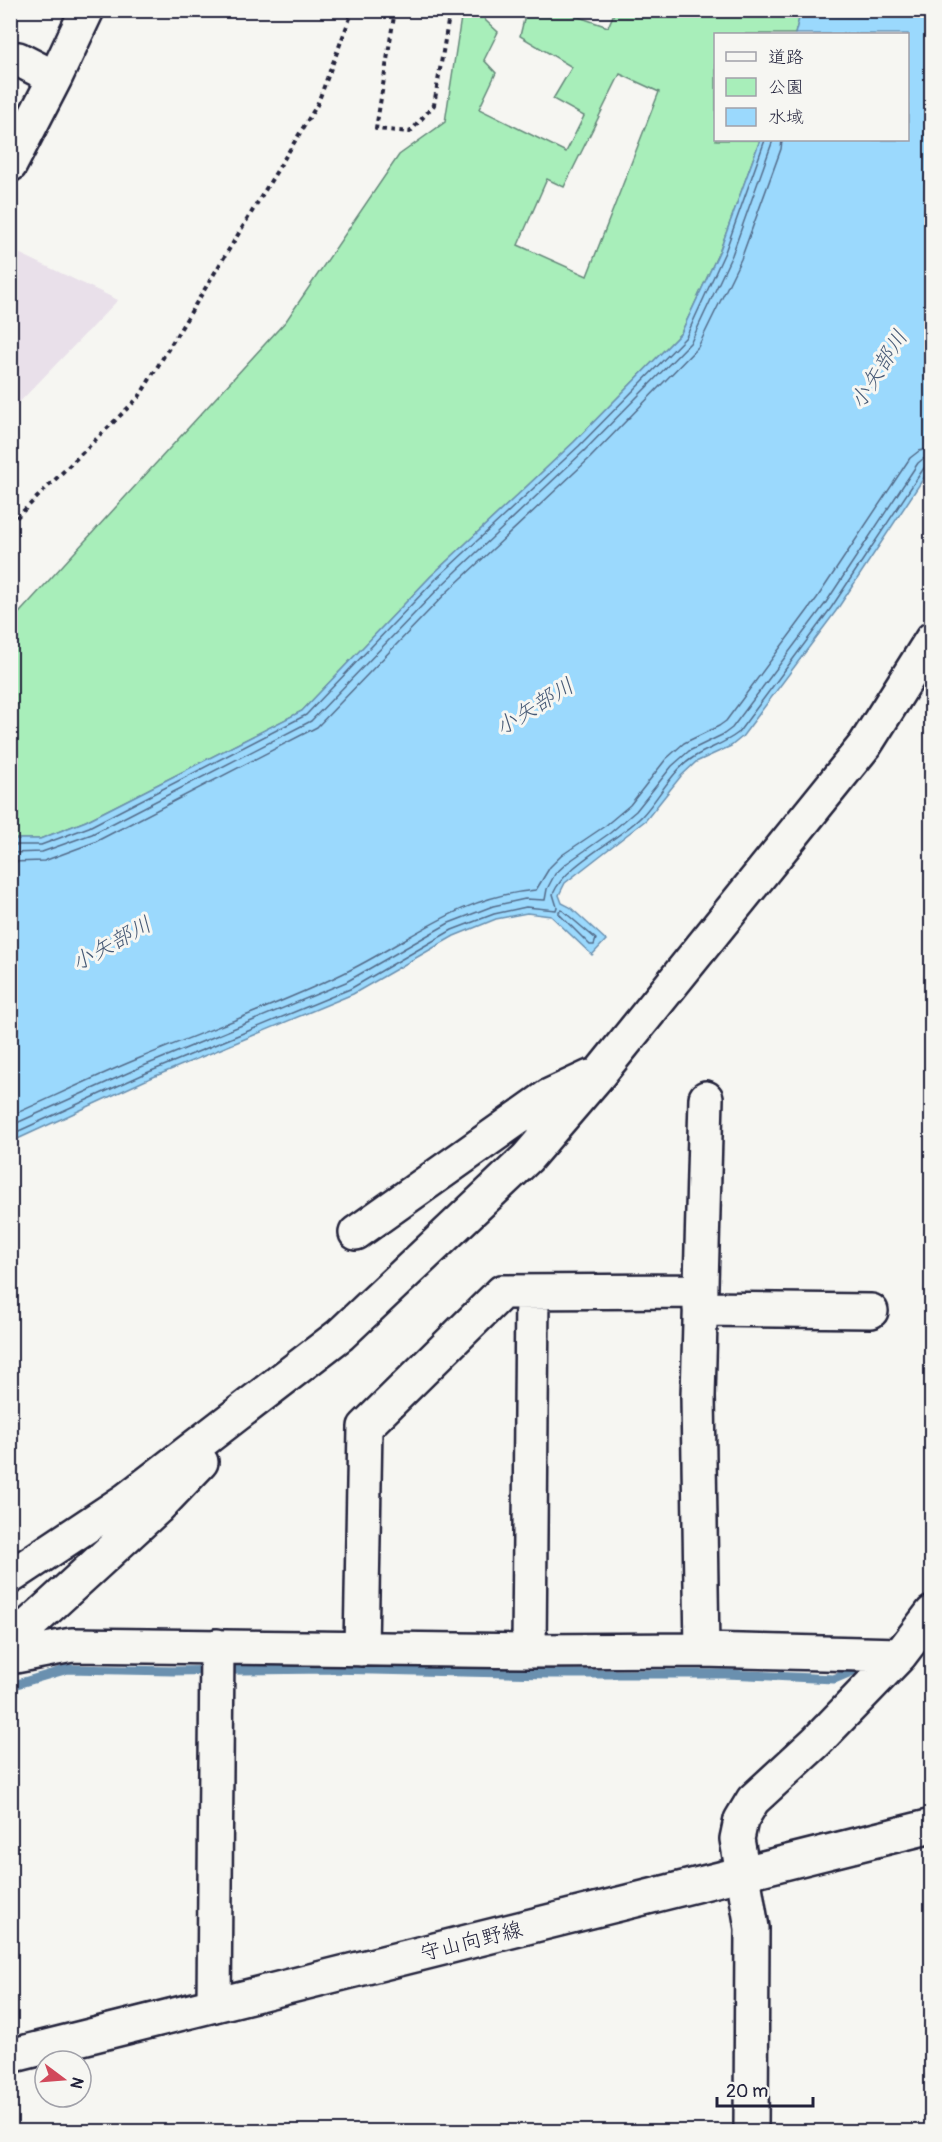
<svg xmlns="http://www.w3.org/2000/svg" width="942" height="2142" viewBox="0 0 942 2142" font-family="Pangolin,'Klee One',sans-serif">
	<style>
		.built { fill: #e9e0ea }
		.green { fill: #a8eeba; stroke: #65887a; stroke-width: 1.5; fill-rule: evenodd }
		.water { fill: #9bd9fd; stroke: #6b90af; stroke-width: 1.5 }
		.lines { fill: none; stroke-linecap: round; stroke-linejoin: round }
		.shore { stroke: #526b89; stroke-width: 1.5 }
		.stream { stroke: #6b90af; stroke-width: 9 }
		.minor-casing { stroke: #22223b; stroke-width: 38 }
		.major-casing { stroke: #22223b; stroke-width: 38 }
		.path { stroke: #22223b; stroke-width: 4; stroke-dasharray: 4.5 4.5; stroke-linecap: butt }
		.minor { stroke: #f6f6f2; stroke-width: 33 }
		.major { stroke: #f6f6f2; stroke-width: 33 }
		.labels { text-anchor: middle; stroke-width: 6; stroke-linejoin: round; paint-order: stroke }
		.street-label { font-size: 21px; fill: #22223b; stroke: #f6f6f2 }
		.water-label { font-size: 22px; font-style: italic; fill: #465975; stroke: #f6f6f2 }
	</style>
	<rect width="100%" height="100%" fill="#f6f6f2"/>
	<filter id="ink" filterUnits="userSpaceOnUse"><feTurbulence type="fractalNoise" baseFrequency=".0167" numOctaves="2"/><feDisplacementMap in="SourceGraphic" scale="12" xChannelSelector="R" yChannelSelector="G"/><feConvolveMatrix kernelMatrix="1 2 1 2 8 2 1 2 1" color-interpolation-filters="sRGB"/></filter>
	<g filter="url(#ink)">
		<path class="built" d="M10 249 118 300 11 411H10Z"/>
		<path class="green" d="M462 11H487L485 20 498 32 484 60 496 73 479 109 566 152 584 116 553 99 572 67 520 36 526 11H571L570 14 608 27 615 11H801L795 34H716V140H760L720 250 681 333 574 442 431 576 302 711 86 821 40 839H11L10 623 286 321 399 155 445 122ZM620 74 659 92 587 276 518 245 547 179 564 187Z"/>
		<path class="water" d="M801 11H931V467L836 611 742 737 731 746 696 762 681 776 646 820 565 883 559 895 562 903 570 907 606 940 592 955 551 916 527 913 496 919 454 936 353 994 146 1080 11 1142V839H40L86 821 302 711 431 576 574 442 681 333 720 250 760 140H908V34H795Z"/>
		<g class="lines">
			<path class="shore" d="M10 845H41L89 827 306 715 435 580 579 446 686 337 725 252 765 140
				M10 853 42 852 92 834 311 721 441 586 584 451 691 342 732 255 773 140
				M10 862 44 861 95 842 317 727 447 592 590 458 698 347 741 259 781 149 782 140
				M562 910 596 939 594 945H590L559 914V911Z
				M10 1116C53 1097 96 1076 140 1058 207 1030 276 1006 342 974 409 942 458 896 536 890L550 867 562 855 605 826 630 805 666 759 684 743 719 726 726 721 817 598 910 458 919 451 932 448
				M10 1126 141 1067 346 982 449 923 493 906 525 899 545 900 547 889 555 874 567 863 610 833 636 811 672 766 689 751 724 734 732 728 825 604 918 463 923 459 932 457
				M10 1135 144 1074 350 989 452 930 494 914 526 907 556 910 557 907 553 894C566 863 618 841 642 816 660 797 671 771 694 757 708 748 724 744 738 733L831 608 924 468 932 465"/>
			<path class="stream" d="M10 1686 68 1669 173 1671 328 1669 551 1674H726L834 1679 865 1666"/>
			<defs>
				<path id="minor" d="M55 78 87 10
					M10 165 55 78 18 59
					M356 1233 549 1096 590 1077
					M700 1309 871 1311
					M10 1577 126 1500 340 1335 527 1158 600 1073 865 745 932 639
					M361 1649 365 1427 502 1292 701 1291
					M702 1650 698 1397 706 1098
					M529 1651 532 1292
					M10 1656 25 1629 157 1508 201 1462
					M10 1657 72 1645 529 1651 702 1650 900 1655
					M214 2005 217 1646
					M751 2132 752 1928 737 1839 741 1820 753 1800 816 1742 900 1655 932 1613"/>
				<path id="major" d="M10 2056 932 1826"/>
			</defs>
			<use href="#minor" class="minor-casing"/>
			<use href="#major" class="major-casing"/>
			<path class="path" d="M395 10 376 129 410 132 434 105 450 10
				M10 524 139 397 317 105 353 10"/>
			<use href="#minor" class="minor"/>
			<use href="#major" class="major"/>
		</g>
	</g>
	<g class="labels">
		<g class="street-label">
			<text transform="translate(471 1941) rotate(-14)" y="7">守山向野線</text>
		</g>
		<g class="water-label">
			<text transform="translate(878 369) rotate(-58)" y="8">小矢部川</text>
			<text transform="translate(534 706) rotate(-32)" y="8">小矢部川</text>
			<text transform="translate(111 943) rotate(-29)" y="8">小矢部川</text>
		</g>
	</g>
	<rect width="942" height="2142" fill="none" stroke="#f6f6f2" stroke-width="36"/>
	<rect x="18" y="18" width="906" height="2106" fill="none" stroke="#22223b" stroke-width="2" filter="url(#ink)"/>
	<rect x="714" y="33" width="195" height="108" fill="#f6f6f2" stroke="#a1a1a9" stroke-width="1.5"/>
	<rect x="726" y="52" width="30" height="9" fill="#f6f6f2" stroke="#a1a1a9" stroke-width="1.5"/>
	<text x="768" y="63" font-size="18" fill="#22223b">道路</text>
	<rect x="726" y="78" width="30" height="18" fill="#a8eeba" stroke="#a1a1a9" stroke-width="1.5"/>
	<text x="768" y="93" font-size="18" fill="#22223b">公園</text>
	<rect x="726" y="108" width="30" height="18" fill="#9bd9fd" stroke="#a1a1a9" stroke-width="1.5"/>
	<text x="768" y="123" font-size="18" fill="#22223b">水域</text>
	<g transform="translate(63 2079) rotate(106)"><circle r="28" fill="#f6f6f2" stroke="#a1a1a9" stroke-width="1.5"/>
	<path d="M0-4.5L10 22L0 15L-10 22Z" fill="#d1495b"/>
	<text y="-9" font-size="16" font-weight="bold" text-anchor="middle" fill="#22223b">N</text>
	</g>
	<path d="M717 2097v9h96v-9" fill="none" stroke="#22223b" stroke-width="3"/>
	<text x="726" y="2097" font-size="18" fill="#22223b" stroke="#f6f6f2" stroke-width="4.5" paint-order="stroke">20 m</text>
</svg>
